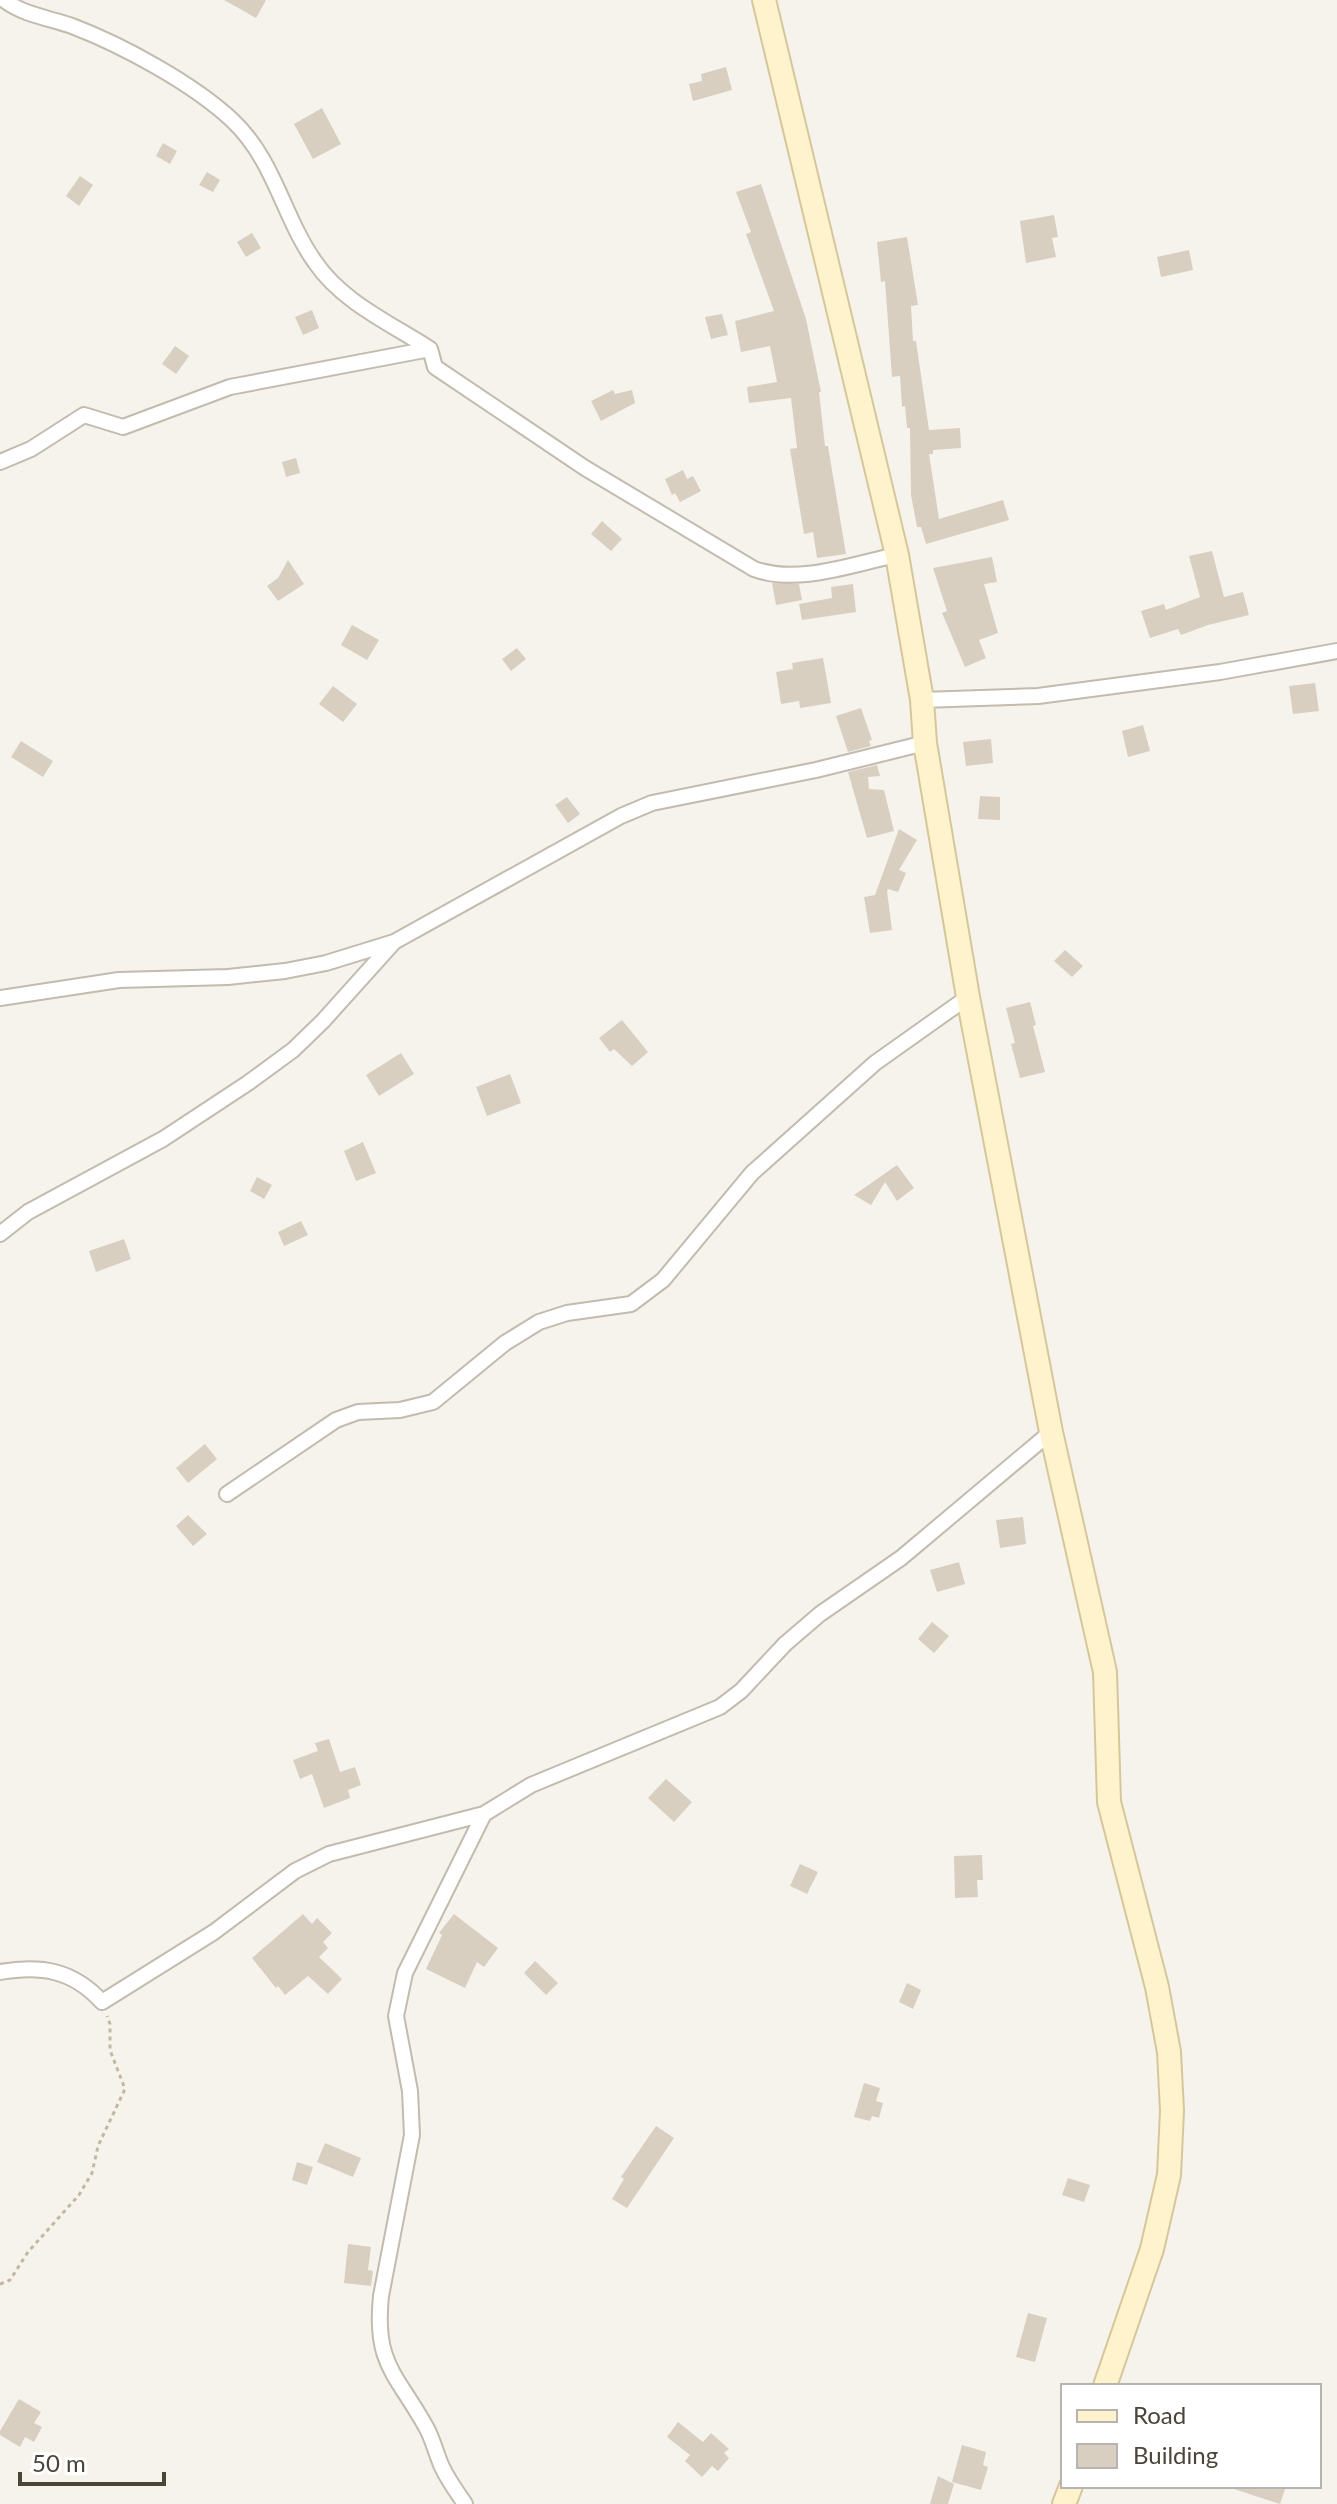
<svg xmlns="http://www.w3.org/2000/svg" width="1337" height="2504" viewBox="0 0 1337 2504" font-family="Lato,sans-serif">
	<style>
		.building { fill: #d8cfc1 }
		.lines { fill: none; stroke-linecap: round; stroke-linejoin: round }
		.minor-casing { stroke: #c2bbae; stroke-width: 18 }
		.secondary-casing { stroke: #d6c79b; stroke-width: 26 }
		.path { stroke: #c4b79f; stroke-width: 3; stroke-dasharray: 4 4; stroke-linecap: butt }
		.minor { stroke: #fff; stroke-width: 14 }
		.secondary { stroke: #fff3cd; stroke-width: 22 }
	</style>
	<rect width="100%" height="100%" fill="#f6f3ec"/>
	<path class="building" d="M224 0H266L256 18Z
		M726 67 732 90 693 101 689 84 702 81 701 74Z
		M322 108 341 144 313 159 294 124Z
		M163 143 177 151 170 164 156 156Z
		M207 172 220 180 213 192 199 185Z
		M80 176 93 185 79 206 66 196Z
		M761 184 806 319 821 392H819L825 446H828L846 554 817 558 813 532 804 534 790 449 797 448 791 398 749 403 747 387 777 382 770 346 741 352 735 321 774 311 746 234 751 232 736 192Z
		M1054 215 1058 237 1052 238 1056 257 1026 263 1020 221Z
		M252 233 261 248 246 257 237 242Z
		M907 237 918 305 911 306 913 341H916L929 430 960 428 961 448 933 450V454H929L939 519 1003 500 1009 520 926 544 921 527H917L911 495 910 428H907L905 406 902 407 900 376 892 377 885 281 881 282 877 242Z
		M1189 250 1193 270 1161 277 1157 257Z
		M312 310 319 328 303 335 295 317Z
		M722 314 728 335 711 339 705 317Z
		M175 346 189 356 176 374 162 364Z
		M613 390 615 394 632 390 635 403 601 421 591 401Z
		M296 458 300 473 286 477 282 462Z
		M683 470 687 479 693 476 701 491 680 502 675 493 672 495 665 479Z
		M602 521 622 539 611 551 591 534Z
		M1212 551 1224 597 1243 592 1249 615 1208 625 1181 635 1178 629 1150 638 1141 611 1164 604 1166 610 1200 597 1189 556Z
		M992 557 997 582 984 584 998 633 979 640 986 658 965 667 942 613 947 611 933 568Z
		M288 560 304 584 278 601 267 586 278 578Z
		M772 583 799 584 802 600 776 605Z
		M853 584 856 612 802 620 799 604 832 598 831 587Z
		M352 625 379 640 367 660 341 645Z
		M517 648 526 659 511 671 502 659Z
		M823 658 831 703 800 708 799 701 781 704 776 672 793 669 792 663Z
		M1315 683 1319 711 1293 714 1289 686Z
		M333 686 357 704 343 722 319 704Z
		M861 708 872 740 869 741 871 746 848 752 836 716Z
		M1143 725 1150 751 1128 757 1122 731Z
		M991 739 993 763 966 766 963 742Z
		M21 741 53 761 43 777 11 757Z
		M877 765 880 776 868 777 869 789 884 790 894 831 867 838 848 772Z
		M980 796 1000 797V820L978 819Z
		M567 797 580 814 568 823 555 805Z
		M899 829 917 840 899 870 906 873 898 892 888 889 887 891 892 930 870 933 864 897 875 895Z
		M1065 950 1083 966 1072 977 1054 961Z
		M1030 1002 1036 1025 1033 1026 1045 1072 1020 1078 1011 1044 1015 1043 1006 1008Z
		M622 1020 648 1052 632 1066 614 1049 610 1052 599 1038Z
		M401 1053 414 1074 379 1096 366 1075Z
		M510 1074 521 1103 487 1116 476 1087Z
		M363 1142 376 1173 356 1181 344 1151Z
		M897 1165 914 1188 897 1201 885 1182 871 1205 854 1195Z
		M257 1177 272 1185 264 1199 250 1191Z
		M301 1221 308 1235 284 1246 278 1232Z
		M124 1239 131 1259 96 1272 89 1251Z
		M205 1444 217 1459 188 1483 176 1468Z
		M188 1515 207 1534 193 1546 176 1526Z
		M1023 1517 1026 1544 1000 1548 996 1520Z
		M959 1562 965 1584 937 1592 930 1570Z
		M932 1622 949 1636 934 1653 918 1639Z
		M329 1739 340 1772 355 1767 361 1785 348 1790 350 1798 324 1808 312 1774 300 1779 293 1760 318 1751 315 1743Z
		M666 1779 692 1802 674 1822 648 1798Z
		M982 1855 983 1880H977L978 1897 955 1898 954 1856Z
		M800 1864 818 1872 807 1894 790 1886Z
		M303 1914 312 1924 317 1918 332 1933 323 1942 328 1948 319 1957 342 1979 328 1994 308 1976 285 1995 278 1986 276 1988 252 1958Z
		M454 1914 498 1948 484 1967 477 1962 465 1988 426 1969 442 1935 439 1933Z
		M535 1961 558 1983 546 1995 524 1973Z
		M907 1983 921 1990 913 2009 899 2002Z
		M864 2083 880 2088 876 2101 883 2103 879 2118 872 2116 870 2121 854 2117Z
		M656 2126 674 2138 627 2208 612 2199 624 2179 621 2177Z
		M325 2143 361 2158 353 2177 317 2162Z
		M297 2162 313 2167 307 2185 292 2180Z
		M1068 2178 1090 2185 1084 2202 1062 2195Z
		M348 2244 371 2247 368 2270 373 2271 371 2286 344 2283Z
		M1028 2313 1047 2318 1035 2362 1016 2357Z
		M19 2399 41 2412 34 2423 42 2427 34 2442 25 2437 20 2447 0 2435V2431Z
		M678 2422 703 2442 711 2433 729 2449 724 2453 729 2458 718 2471 712 2466 702 2477 685 2461 690 2455 667 2437Z
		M962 2445 986 2452 983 2465 988 2467 981 2490 952 2482Z
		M938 2476 954 2484 948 2504H930Z
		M1235 2486H1286L1280 2504 1234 2489Z"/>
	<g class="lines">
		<defs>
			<path id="minor" d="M4 0C24 15 49 18 72 26 122 45 194 84 233 121 275 161 283 217 315 262 342 302 390 323 430 349
				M0 462 31 449 84 415 123 427 230 387 430 349 435 367 585 468 754 569C799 585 852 564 897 555
				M922 700 1038 696 1220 672 1337 651
				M0 998 119 980 228 977 285 971 326 963 394 942
				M0 1234 28 1212 163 1139 248 1083 293 1050 323 1021 394 942 621 816 652 803 816 770 925 743
				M227 1494 336 1420 358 1412 400 1410 433 1402 505 1343 539 1322 567 1313 631 1304 663 1280 752 1173 875 1063 968 997
				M0 1972C41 1965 73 1970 102 2002L214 1932 295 1871 329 1854 484 1814 531 1785 720 1707 741 1691 785 1644 820 1614 901 1558 1051 1432
				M465 2504C457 2492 448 2480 442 2467 436 2454 433 2439 426 2427 396 2373 374 2364 381 2296L412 2135 410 2091 396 2016 405 1973 484 1814"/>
			<path id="secondary" d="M764 0 897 555 922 700 925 743 968 997 1051 1432 1105 1672 1109 1802 1157 1987 1169 2052 1172 2111 1169 2175 1152 2249 1105 2386
				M1064 2504 1071 2486"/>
		</defs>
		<use href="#minor" class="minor-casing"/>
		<use href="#secondary" class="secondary-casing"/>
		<path class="path" d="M0 2284 10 2280 28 2252 79 2195 92 2173 98 2146 125 2089 110 2050V2024L107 2016"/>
		<use href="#minor" class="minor"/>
		<use href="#secondary" class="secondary"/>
	</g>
	<rect x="1061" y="2384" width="260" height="104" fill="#ffffff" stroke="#b7b4b0" stroke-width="2"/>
	<rect x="1077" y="2410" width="40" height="12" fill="#fff3cd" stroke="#b7b4b0" stroke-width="2"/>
	<text x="1133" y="2424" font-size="24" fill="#4b4439">Road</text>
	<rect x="1077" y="2444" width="40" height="24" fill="#d8cfc1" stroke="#b7b4b0" stroke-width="2"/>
	<text x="1133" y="2464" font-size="24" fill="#4b4439">Building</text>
	<path d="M20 2472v12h144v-12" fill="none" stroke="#4b4439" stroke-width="4"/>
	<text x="32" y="2472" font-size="24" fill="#4b4439" stroke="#ffffff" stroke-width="6" paint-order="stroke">50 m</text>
</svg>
